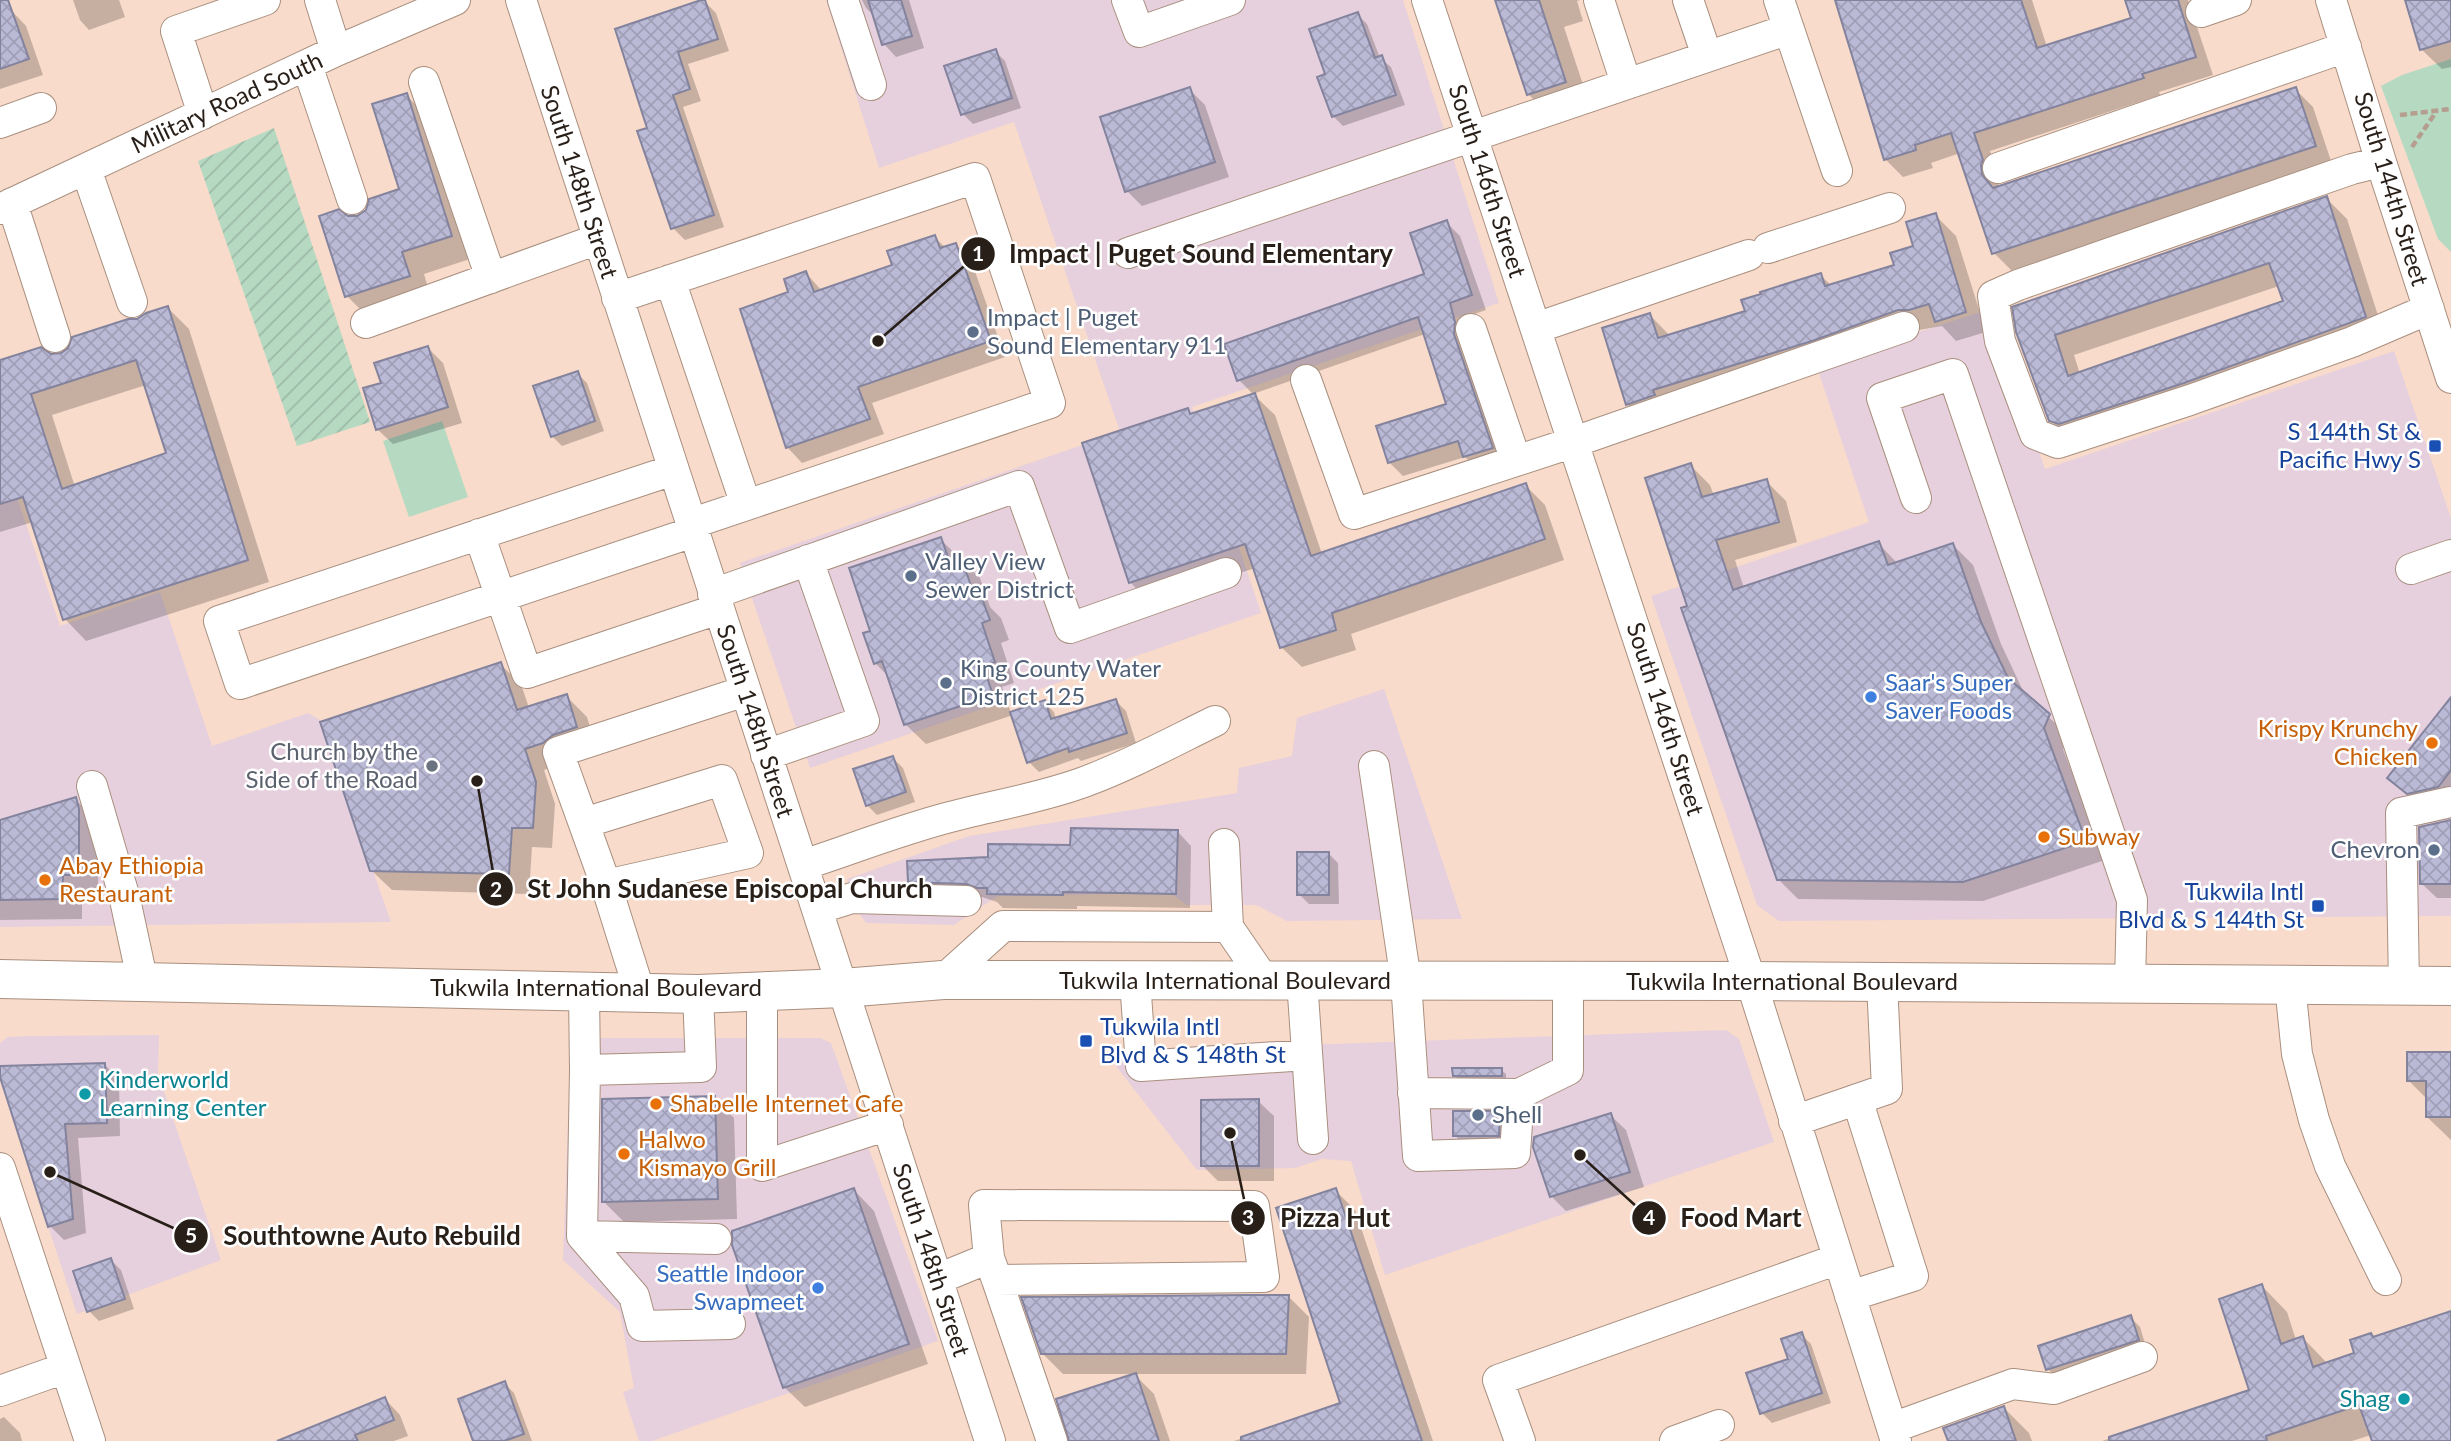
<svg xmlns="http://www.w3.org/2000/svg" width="2451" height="1441" viewBox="0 0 2451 1441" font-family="Lato,sans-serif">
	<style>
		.commercial { fill: #e7d0dd }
		.park { fill: #b6d9c2 }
		.garden { fill: url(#garden-furrows) }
		.shadow { fill: #0003; fill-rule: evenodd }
		.building { fill: url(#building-cross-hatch); stroke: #84839e; stroke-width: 2; fill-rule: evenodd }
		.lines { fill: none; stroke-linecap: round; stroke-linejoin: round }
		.minor-casing { stroke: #a98f7f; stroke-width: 32 }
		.major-casing { stroke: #a98f7f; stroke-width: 40 }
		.path { stroke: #b59e90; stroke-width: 4.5; stroke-dasharray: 7 3.5; stroke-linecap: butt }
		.minor { stroke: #fff; stroke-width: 30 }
		.major { stroke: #fff; stroke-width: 38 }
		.service-dot { fill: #5c6f8a; stroke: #fff; stroke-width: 2.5 }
		.transit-dot { fill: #1a4fb4; stroke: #fff; stroke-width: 2.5 }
		.shop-dot { fill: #3f7fe0; stroke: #fff; stroke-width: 2.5 }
		.food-dot { fill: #e8710a; stroke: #fff; stroke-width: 2.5 }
		.worship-dot { fill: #6b7280; stroke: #fff; stroke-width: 2.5 }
		.culture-dot { fill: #0f9aa8; stroke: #fff; stroke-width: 2.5 }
		.labels { text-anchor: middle; stroke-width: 5; stroke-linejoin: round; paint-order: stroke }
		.street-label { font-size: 24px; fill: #291f19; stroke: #fff }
		.service-label { font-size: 24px; fill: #4e5e75; stroke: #fff; text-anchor: start }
		.transit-label { font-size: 24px; fill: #164399; stroke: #fff; text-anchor: end }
		.shop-label { font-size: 24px; fill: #366cbe; stroke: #fff; text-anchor: start }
		.food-label { font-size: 24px; fill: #c56008; stroke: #fff; text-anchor: start }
		.worship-label { font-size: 24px; fill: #5b616d; stroke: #fff; text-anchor: end }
		.culture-label { font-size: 24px; fill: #0d838f; stroke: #fff; text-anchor: start }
		.leader { fill: none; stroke: #291f19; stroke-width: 2.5 }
		.callout-dot { fill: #291f19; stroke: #fff; stroke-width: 2.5 }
		.mark-label { font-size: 21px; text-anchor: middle; font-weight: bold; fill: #fff }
		.callout-label { font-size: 26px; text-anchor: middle; font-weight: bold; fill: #291f19; stroke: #fff; stroke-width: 5; stroke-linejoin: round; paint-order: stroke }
	</style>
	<defs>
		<pattern id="garden-furrows" width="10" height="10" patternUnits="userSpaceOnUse" patternTransform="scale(1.75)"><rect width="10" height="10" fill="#b6d9c2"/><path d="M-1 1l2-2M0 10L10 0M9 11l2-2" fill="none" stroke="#9cbaa6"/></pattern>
		<pattern id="building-cross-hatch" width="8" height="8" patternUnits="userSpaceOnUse" patternTransform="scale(1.75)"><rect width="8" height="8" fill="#bbbad6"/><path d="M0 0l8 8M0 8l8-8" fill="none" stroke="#a19fb7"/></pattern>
	</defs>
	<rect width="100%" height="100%" fill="#f8dbca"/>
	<path class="commercial" d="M826 0H1403L1499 303 1192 407 1261 613 810 768 740 563 1120 432 1014 122 879 168Z
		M1990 309 2045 469 2394 351 2451 518V916L1779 921 1757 905 1651 596 1869 522 1816 365Z
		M0 446 60 626 160 592 212 746 308 713 320 720 391 922 0 927Z
		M1384 689 1462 919 1287 921 1256 905H1187L1170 893 998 896 954 925 866 923 858 912 847 879 969 836 1237 793 1239 768 1292 756 1297 718Z
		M1726 1030 1739 1039 1774 1142 1385 1275 1351 1161 1322 1159 1295 1168 1197 1170 1105 1052Z
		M159 1035 158 1074 221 1260 77 1314 0 1081V1043L8 1037 28 1036Z
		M571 1038H820L831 1043 938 1341 652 1441H639L623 1392 634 1388 620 1312 563 1260Z"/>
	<path class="park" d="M2451 59V252L2438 239 2381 86 2402 75Z
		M442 421 468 497 409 517 383 441Z"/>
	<path class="garden" d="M274 128 370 422 297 446 198 161Z"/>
	<path class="shadow" d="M73 0H119L125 17 89 30 80 20Z
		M862 0H909L924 48 896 57 884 44 876 18 866 8Z
		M1497 0H1580L1577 1 1583 21 1564 27 1590 106 1553 118 1528 94Z
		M1836 0H2032L2047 47 2133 19 2127 0H2188L2213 75 2159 92 2160 95 1990 151 2000 179 1998 188 2295 89 2313 107 2332 164 2012 271 1994 253 1960 153 1931 163 1933 168 1903 177 1885 159Z
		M2407 0H2451V67L2442 69 2421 49Z
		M704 1 716 13 729 51 688 64 701 101 683 107 724 227 685 240 673 228 640 132 649 129 617 30Z
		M11 10 26 26 43 75 0 89V14Z
		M1357 14 1367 24 1380 58 1391 67 1405 105 1343 126 1333 116 1327 76Z
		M995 51 1005 61 1021 108 973 124 963 114 947 67Z
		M1189 89 1205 105 1229 177 1142 206 1127 191Z
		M406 95 429 118 473 258 424 274 431 298 370 319 347 296V218L357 217 401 190Z
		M2326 198 2347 219 2385 337 2071 440 2050 420 2018 331ZM2279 286 2285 302 2080 374 2074 355Z
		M1935 215 1956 236 1986 332 1956 341 1942 326 1919 330 1648 425 1627 404 1650 315 1670 336 1747 313 1820 275 1832 286 1896 266 1916 247Z
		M1446 222 1460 236 1486 310 1463 318 1506 462 1479 471 1465 457 1403 476 1389 462 1449 405 1425 334 1253 394 1275 415 1322 554 1525 485 1545 505 1564 560 1351 634 1356 650 1302 667 1281 647 1255 568 1150 603 1130 582 1187 410 1192 415 1254 395 1239 380 1427 275Z
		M934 237 946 248 956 245 971 260 1005 357 872 403 884 434 802 463 787 447 791 294 806 273 822 291 894 266Z
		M168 308 189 329 269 582 86 641 65 619 33 522 0 532V362L62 355ZM146 385 169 454 75 487 52 415Z
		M428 348 443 363 462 423 393 444 377 429 383 384Z
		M577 373 587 383 604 431 562 446 552 436Z
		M1690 465 1710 485 1714 496 1766 481 1786 501 1797 542 1735 560 1744 588 1878 543 1898 564 1953 545 1973 565 2001 644 2025 695 2069 736 2063 749 2105 860 1983 901 1798 899 1778 879 1690 607Z
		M940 539 980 578 990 607 1001 618 1009 640 1001 643 1014 683 1002 687 1011 713 1044 702 1054 712 1056 719 1116 701 1126 711 1136 743 1081 761 1078 758 1039 772 1029 762 1013 715 926 744 905 724 890 678 875 663 873 632Z
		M500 664 521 684 529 708 566 696 587 717 596 748 544 770 555 804 552 848 532 847 529 894 392 890 371 870Z
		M2451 719V802L2424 808 2389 777Z
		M893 758 903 768 915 802 877 815 867 805Z
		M75 799 95 819 99 831 98 894H82V919L0 920V822Z
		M2451 821V898H2437L2421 883Z
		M1177 831 1191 846 1190 908 1077 906V909L1003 908 997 902 982 897 924 896 910 881 989 858Z
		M1328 853 1338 863 1339 904H1309L1299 894Z
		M2451 1054V1140L2427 1117V1099L2409 1081Z
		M105 1065 119 1079 120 1136 78 1138 86 1233 64 1240 50 1226 0 1068Z
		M1501 1070 1506 1074V1080H1459L1454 1075Z
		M714 1098 734 1118 737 1219 624 1222 604 1202Z
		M1258 1101 1274 1116V1181H1218L1203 1166Z
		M1500 1113 1504 1118 1503 1140H1459L1455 1135Z
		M1610 1115 1626 1130 1644 1187 1566 1211 1551 1196Z
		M854 1190 874 1211 928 1364 805 1407 784 1387Z
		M1335 1190 1355 1210 1433 1441H1234L1343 1405Z
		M111 1260 121 1270 134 1309 99 1321 89 1311Z
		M2262 1286 2287 1312 2296 1340 2303 1338 2328 1364 2356 1354 2371 1335 2375 1339 2451 1312V1441H2373L2371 1435 2352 1441H2102L2251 1391Z
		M1289 1297 1309 1317 1306 1374H1063L1042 1353Z
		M2130 1317 2140 1327 2147 1350 2058 1379 2048 1369 2040 1347Z
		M1801 1334 1811 1344 1831 1403 1772 1423 1762 1413Z
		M1135 1375 1154 1394 1170 1441H1071Z
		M504 1383 514 1393 532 1441H475Z
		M385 1399 400 1415 408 1436 394 1441H293Z
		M2004 1408 2029 1433 2032 1441H1950Z
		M4 1417 20 1433 22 1441H0V1419Z"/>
	<path class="building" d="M0 0H8L29 59 0 69Z
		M701 0H705L718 39 678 52 690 89 673 95 714 215 671 229 637 131 647 128 615 29Z
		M868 0H901L912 36 882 45Z
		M1495 0H1539L1566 82 1527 95Z
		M1835 0H2021L2037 48 2131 18 2125 0H2178L2196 57 2142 74 2144 78 1974 133 1983 160 1981 165 1982 174 1993 188 2296 87 2316 146 1992 254 1951 133 1915 145 1916 150 1884 160Z
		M2405 0H2451V41L2420 50Z
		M1358 12 1375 58 1382 55 1396 95 1332 117 1317 77 1325 74 1309 29Z
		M996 49 1012 98 961 115 944 66Z
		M1190 87 1215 162 1125 192 1100 117Z
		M407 93 452 236 402 252 410 276 345 297 319 216 339 209 348 216H357L366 210 369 199 399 189 372 104Z
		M2327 196 2366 317 2184 383 2059 424 2049 421 2016 332 2012 307ZM2269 263 2283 301 2068 376 2055 335Z
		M1936 213 1966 312 1935 322 1929 304 1909 310H1898L1812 341 1653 390 1655 395 1626 405 1602 328 1650 313 1658 338 1745 311 1741 300 1761 294 1760 292 1821 273 1825 286 1894 265 1890 253 1913 246 1906 222Z
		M1447 220 1472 295 1450 303 1455 322 1454 334 1493 448 1463 457 1458 441 1388 463 1376 426 1446 404 1418 317 1237 381 1224 344 1424 274 1410 233Z
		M935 235 940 248 956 243 991 341 858 387 870 419 786 448 740 309 788 292 784 279 806 271 814 292 892 265 887 251Z
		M168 306 248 560 63 620 23 497 0 504V360L41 347 51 354 61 353 68 348 72 337 128 319H137L146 313ZM136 360 166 453 62 489 31 394Z
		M428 346 448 407 376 430 363 388 381 383 374 363Z
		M578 371 595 421 551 437 533 386Z
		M1255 393 1311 556 1526 483 1545 539 1332 613 1336 630 1280 648 1245 544 1129 583 1082 443 1188 408 1190 414Z
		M1691 463 1702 497 1767 479 1779 522 1716 540 1733 590 1879 541 1888 565 1953 543 1981 622 2008 678 2050 714 2044 728 2086 841 1963 882 1777 880 1681 608 1687 606 1645 478Z
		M941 537 949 560 961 556 975 598 981 596 990 620 982 623 995 662 983 666 993 695 904 725 882 661 874 664 863 633 870 631 849 568Z
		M501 662 517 710 567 694 577 727 553 735 543 743 525 749 536 782 533 828H512L509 874 370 871 320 722Z
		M2451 697V770L2438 787 2407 794 2387 778Z
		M1116 699 1127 733 1069 752 1068 748 1027 763 1010 712 1045 700 1051 719Z
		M893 756 906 792 866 806 853 769Z
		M76 797 79 809V875H63L62 899 0 900V820Z
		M2451 820V884H2420L2419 827Z
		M1071 828 1178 830 1176 894 1063 892V895L987 894V888H977L966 884 908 882 907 861 988 857V844L1070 845Z
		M1297 852H1329V895H1297Z
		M2407 1052H2451V1117H2426V1081H2407Z
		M105 1063 107 1123 65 1124 73 1219 48 1227 0 1077V1066Z
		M1452 1068H1502V1076H1453Z
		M715 1096 718 1199 602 1202V1099Z
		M1259 1099V1166H1201V1100Z
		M1453 1111H1500L1499 1136H1453Z
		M1611 1113 1630 1172 1550 1197 1533 1147 1534 1137Z
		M854 1188 909 1344 783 1388 732 1245V1231Z
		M1336 1188 1422 1441H1241V1437L1340 1403 1276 1208Z
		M111 1258 125 1299 87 1312 73 1271Z
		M2262 1284 2281 1344 2303 1336 2313 1367 2354 1353 2350 1340 2371 1333 2373 1337 2451 1311V1441H2372L2359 1405 2266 1436 2267 1441H2109V1437L2249 1390 2219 1299Z
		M1248 1295H1289L1286 1354H1041L1021 1297Z
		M2131 1315 2139 1340 2046 1370 2038 1346Z
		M1802 1332 1822 1393 1760 1414 1746 1373 1788 1359 1781 1339Z
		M1136 1373 1159 1441H1069L1056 1399Z
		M505 1381 524 1434 504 1441H473L458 1399Z
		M385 1397 394 1420 355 1435 358 1441H277Z
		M2004 1406 2016 1441H1948L1943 1428Z"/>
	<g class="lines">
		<defs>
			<path id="minor" d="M320 0 336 51
				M521 0 990 1441
				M843 0 871 85
				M1127 0 1139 32 1230 0
				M1427 0 1751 981 1896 1441
				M1599 0 1626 83
				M1688 0 1707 56
				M1779 0 1837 171
				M2331 0 2381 162 2451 378
				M2201 12 2236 0
				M307 65 352 199
				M424 82 491 278
				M203 114 176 31 265 0
				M0 123 41 108
				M2381 162 2352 169 2018 285 1993 296 2000 341 2035 434 2058 443 2190 400 2352 342 2429 309
				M1998 168 2346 47
				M86 169 132 302
				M12 203 55 337
				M0 209 336 51 455 0
				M1768 248 1890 208
				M1128 253 1789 29
				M670 280 746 505
				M617 298 975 178 1050 403 690 524
				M366 323 598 239
				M1536 328 1749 255
				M1471 329 1516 461
				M1306 380 1354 514 1574 442 1904 327
				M673 470 219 621 240 684 693 532
				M1916 498 1882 398 1953 374 2132 900 2130 984
				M479 534 527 673 718 609
				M2411 569 2451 555
				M713 594 1019 486 1070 628 1226 573
				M766 755 864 721 808 560
				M1374 766 1406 981 1418 1156 1515 1153 1519 1094 1568 1070V981
				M92 786 124 895 143 983
				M584 823 722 780 748 853 606 885
				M1224 844 1228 927
				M803 865C852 849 900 830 950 817 995 805 1041 798 1084 782 1130 765 1172 742 1215 721
				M817 909 852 898 966 901
				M943 980 1003 926 1228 927 1265 981
				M1135 980 1141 1066 1307 1055
				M1302 980 1313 1139
				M2290 985 2297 1054 2314 1120 2330 1166 2386 1280
				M2404 986 2401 813 2451 802
				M762 990V1166L888 1125
				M584 992 585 1070 582 1236 634 1296 642 1326 730 1324
				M640 993 606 885 558 752 745 691
				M585 1070 701 1067 698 994
				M1413 1093 1519 1094
				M1794 1121 1887 1089 1882 982
				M0 1168 90 1441
				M582 1236 716 1239
				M938 1279 989 1258 984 1205 1254 1206 1264 1277 997 1280 989 1258
				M997 1280 1052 1441
				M1850 1296 1913 1276 1857 1099
				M0 1391 65 1368
				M1892 1428 2013 1384 2054 1389 2142 1357
				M1520 1441 1498 1380 1838 1259
				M1675 1441 1719 1425"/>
			<path id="major" d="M0 979 698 994 843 988 943 980 1751 981 2451 986"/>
		</defs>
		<use href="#minor" class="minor-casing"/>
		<use href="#major" class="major-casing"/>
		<path class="path" d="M2400 115 2451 109
			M2412 147 2436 112"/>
		<use href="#minor" class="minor"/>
		<use href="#major" class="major"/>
	</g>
	<g class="service-dot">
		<circle cx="973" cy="332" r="7"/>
		<circle cx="911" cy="576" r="7"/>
		<circle cx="946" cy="683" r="7"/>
		<circle cx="2434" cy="850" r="7"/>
		<circle cx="1478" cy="1115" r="7"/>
	</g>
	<g class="transit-dot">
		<rect x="2428" y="439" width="14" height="14" rx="3.5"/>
		<rect x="2311" y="899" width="14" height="14" rx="3.5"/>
		<rect x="1079" y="1034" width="14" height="14" rx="3.5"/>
	</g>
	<g class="shop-dot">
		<circle cx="1871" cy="697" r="7"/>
		<circle cx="818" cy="1288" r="7"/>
	</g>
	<g class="food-dot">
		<circle cx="2432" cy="743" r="7"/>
		<circle cx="2044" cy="837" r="7"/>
		<circle cx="45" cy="880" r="7"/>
		<circle cx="656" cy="1104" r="7"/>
		<circle cx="624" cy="1154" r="7"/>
	</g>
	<circle class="worship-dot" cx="432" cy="766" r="7"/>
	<g class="culture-dot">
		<circle cx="85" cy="1094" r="7"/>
		<circle cx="2404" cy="1399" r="7"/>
	</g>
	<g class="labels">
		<g class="street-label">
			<text transform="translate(227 103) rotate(-25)" y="8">Military Road South</text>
			<text transform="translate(1487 181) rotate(72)" y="8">South 146th Street</text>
			<text transform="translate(579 182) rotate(72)" y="8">South 148th Street</text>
			<text transform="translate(2391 189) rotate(73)" y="8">South 144th Street</text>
			<text transform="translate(1665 719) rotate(72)" y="8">South 146th Street</text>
			<text transform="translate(755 721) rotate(72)" y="8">South 148th Street</text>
			<text x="1225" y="989">Tukwila International Boulevard</text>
			<text x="1792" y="990">Tukwila International Boulevard</text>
			<text x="596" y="996">Tukwila International Boulevard</text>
			<text transform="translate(931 1260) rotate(72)" y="8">South 148th Street</text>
		</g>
		<g class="service-label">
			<text x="987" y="326">Impact | Puget<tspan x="987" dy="28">Sound Elementary 911</tspan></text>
			<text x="925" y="570">Valley View<tspan x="925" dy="28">Sewer District</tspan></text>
			<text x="960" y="677">King County Water<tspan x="960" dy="28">District 125</tspan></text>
			<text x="2420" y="858" text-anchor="end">Chevron</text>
			<text x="1492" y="1123">Shell</text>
		</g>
		<g class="transit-label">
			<text x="2421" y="440">S 144th St &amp;<tspan x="2421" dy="28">Pacific Hwy S</tspan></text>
			<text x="2304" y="900">Tukwila Intl<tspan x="2304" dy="28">Blvd &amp; S 144th St</tspan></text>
			<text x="1100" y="1035" text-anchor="start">Tukwila Intl<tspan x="1100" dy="28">Blvd &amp; S 148th St</tspan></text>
		</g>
		<g class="shop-label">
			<text x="1885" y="691">Saar's Super<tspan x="1885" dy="28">Saver Foods</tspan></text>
			<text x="804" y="1282" text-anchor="end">Seattle Indoor<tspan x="804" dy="28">Swapmeet</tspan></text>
		</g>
		<g class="food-label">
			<text x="2418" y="737" text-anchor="end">Krispy Krunchy<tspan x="2418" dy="28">Chicken</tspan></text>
			<text x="2058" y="845">Subway</text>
			<text x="59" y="874">Abay Ethiopia<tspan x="59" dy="28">Restaurant</tspan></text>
			<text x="670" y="1112">Shabelle Internet Cafe</text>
			<text x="638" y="1148">Halwo<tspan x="638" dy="28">Kismayo Grill</tspan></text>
		</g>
		<g class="worship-label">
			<text x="418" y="760">Church by the<tspan x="418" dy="28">Side of the Road</tspan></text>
		</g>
		<g class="culture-label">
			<text x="99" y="1088">Kinderworld<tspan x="99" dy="28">Learning Center</tspan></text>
			<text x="2390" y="1407" text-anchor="end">Shag</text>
		</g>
	</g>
	<path class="leader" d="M878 341L978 254M477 781L496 889M1230 1133L1248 1218M1580 1155L1649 1218M50 1172L191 1236"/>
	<g class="callout-dot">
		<circle cx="878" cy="341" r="7"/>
		<circle cx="477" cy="781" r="7"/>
		<circle cx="1230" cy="1133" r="7"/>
		<circle cx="1580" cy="1155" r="7"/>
		<circle cx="50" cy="1172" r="7"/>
		<circle cx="978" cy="254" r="18"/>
		<circle cx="496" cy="889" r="18"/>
		<circle cx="1248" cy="1218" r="18"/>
		<circle cx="1649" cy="1218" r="18"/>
		<circle cx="191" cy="1236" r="18"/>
	</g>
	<g class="mark-label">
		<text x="978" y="261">1</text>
		<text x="496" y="897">2</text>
		<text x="1248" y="1225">3</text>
		<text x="1649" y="1225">4</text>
		<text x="191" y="1243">5</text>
	</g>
	<g class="callout-label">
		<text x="1201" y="263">Impact | Puget Sound Elementary</text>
		<text x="730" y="898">St John Sudanese Episcopal Church</text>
		<text x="1335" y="1227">Pizza Hut</text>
		<text x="1741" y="1227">Food Mart</text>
		<text x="372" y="1245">Southtowne Auto Rebuild</text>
	</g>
</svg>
